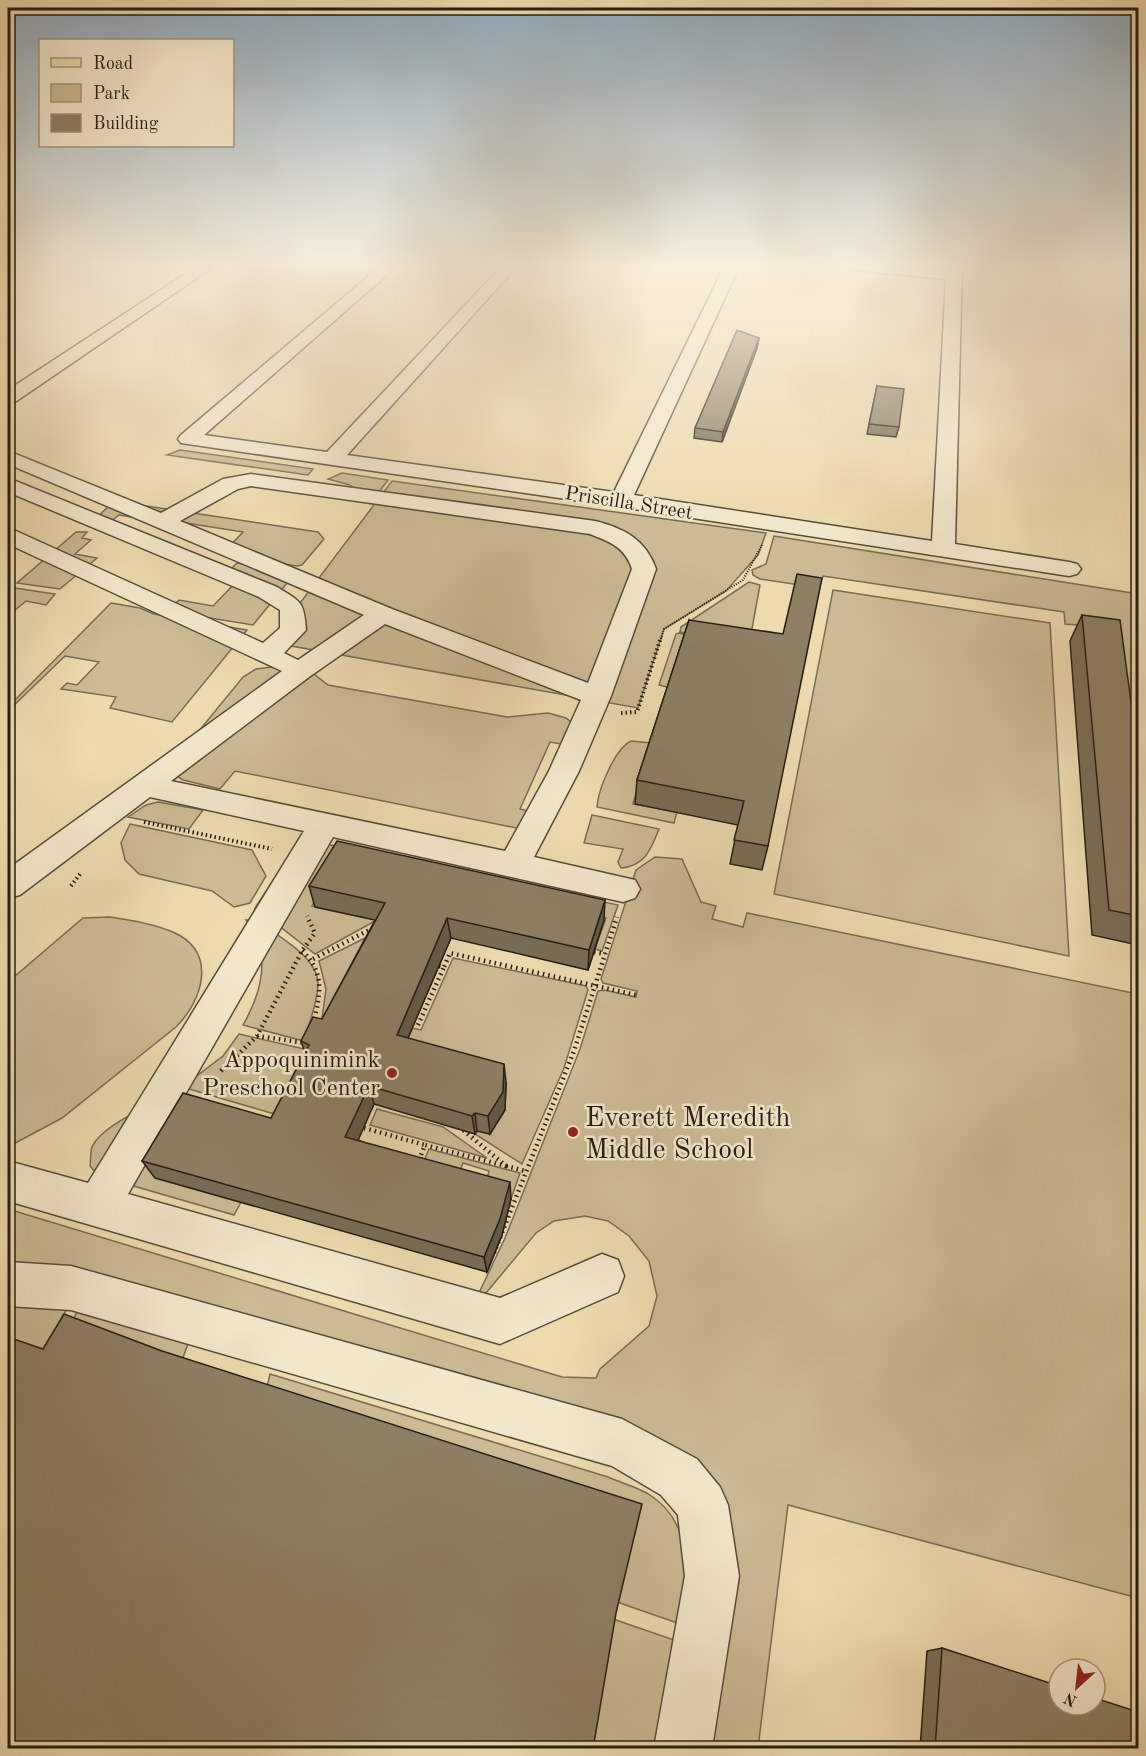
<svg xmlns="http://www.w3.org/2000/svg" width="1146" height="1756" viewBox="0 0 1146 1756" font-family="'Old Standard TT',serif">
	<style>
		.green { fill: #cbba94; stroke: #786c54; stroke-width: 1.5 }
		.lines { fill: none; stroke-linecap: round; stroke-linejoin: round }
		.minor-casing { stroke: #574c3a; stroke-width: 3 }
		.major-casing { stroke: #251d13; stroke-width: 3 }
		.path-far2 { stroke: #251d13; stroke-width: 2; stroke-dasharray: 1 1.5; stroke-linecap: butt }
		.path-far1 { stroke: #251d13; stroke-width: 4; stroke-dasharray: 1.5 3; stroke-linecap: butt }
		.path { stroke: #251d13; stroke-width: 4.5; stroke-dasharray: 1.5 4; stroke-linecap: butt }
		.minor { fill: #f3e7cb; fill-rule: evenodd }
		.major { fill: #eddaaf; fill-rule: evenodd }
		.wall { fill: #796d56; stroke: #251d13; stroke-width: 1.5 }
		.shaded-wall { fill: #635946; stroke: #251d13; stroke-width: 1.5 }
		.building { fill: #8d7f64; stroke: #251d13; stroke-width: 1.5 }
		.poi-dot { fill: #8f2418; stroke: #f3e7cb; stroke-width: 2 }
		.labels { text-anchor: middle; stroke-width: 5; stroke-linejoin: round; paint-order: stroke }
		.far-street-label { font-size: 20px; fill: #251d13; stroke: #f3e7cb }
		.poi-label { font-size: 24px; fill: #251d13; stroke: #f3e7cb; text-anchor: end }
		.near-poi-label { font-size: 28px; fill: #251d13; stroke: #f3e7cb; text-anchor: start }
	</style>
	<rect width="100%" height="100%" fill="#eddaaf"/>
	<filter id="stains"><feTurbulence type="fractalNoise" baseFrequency=".00333" numOctaves="4"/><feColorMatrix values="0 0 0 0 .2 0 0 0 0 .09 0 0 0 0 .02 0 0 0 .5 -.17"/></filter>
	<radialGradient id="worn" r=".72"><stop offset=".6" stop-color="#630" stop-opacity="0"/><stop offset="1" stop-color="#630" stop-opacity=".3"/></radialGradient>
	<path class="green" d="M180 450 313 469 308 475 167 455Z
		M342 473 388 480 370 504 350 485 328 479Z
		M392 481 766 533 758 555 726 591 664 629 638 708 280 644 273 639Z
		M120 502 318 532 324 539 302 565 297 566 242 558 228 548 243 532 148 517 144 519 119 515 103 528 88 526 112 503Z
		M76 532H87L82 538 91 540 75 554 97 558 60 589 17 583Z
		M774 536 1138 594V762L1078 625 1065 624 1064 612 823 576 819 588 760 579 753 575 752 570 766 564Z
		M237 563 296 572 253 625 167 611 179 600 213 606 235 583 230 570Z
		M749 582 760 585 749 645 680 632 681 627Z
		M15 588 55 594 46 605 26 601 8 616V591Z
		M833 590 1050 623 1069 956 774 894Z
		M111 603 140 608 154 614 247 630 172 722 110 708 116 697 61 689 67 683 77 685 99 662 65 656 8 711V707Z
		M679 633 695 638 671 688 659 685 676 634Z
		M271 667 314 674 328 685 507 717 548 713 566 718 580 729 573 746 550 742 520 809 544 815 526 830 235 771 220 789 183 780 167 770 243 677 256 669Z
		M631 741 651 743 633 804 677 812 674 823 597 807C598 790 615 748 631 741Z
		M158 802 203 810 189 829 128 817 146 805Z
		M592 815 659 829C651 849 645 866 621 868L618 862 623 849 584 843Z
		M130 824 252 850 266 876 250 903 234 907 212 891 139 874 125 860 121 843Z
		M301 839 618 905 602 951 595 949 606 918 338 861 312 906 377 920 315 954 279 926 256 914 255 908Z
		M655 857 682 859 701 902 716 906 712 919 743 927 747 913 1138 994V1598L788 1505 758 1748H706L718 1678 686 1466 88 1275 8 1273V1209L562 1377 596 1378 600 1369 649 1326 657 1296 649 1261 629 1236 608 1221 585 1216 554 1221 536 1233 486 1293H479L505 1238 580 1049 598 991 604 990 636 997 637 991 603 983 601 979 636 870Z
		M110 917C132 920 153 924 173 932 218 952 203 1000 176 1027L62 1118 8 1147V982L83 918Z
		M246 920H255C275 934 320 957 318 986 317 1004 309 1023 304 1041L243 1025C262 992 272 953 246 920Z
		M387 927 321 1026 326 989 319 961Z
		M453 958 586 986 588 990 564 1068 522 1164 475 1134 477 1131 490 1134 402 1054 412 1028 421 1030Z
		M239 1034 313 1051 288 1118 182 1087 223 1056Z
		M172 1094 241 1202 234 1215 99 1176 90 1166C91 1160 90 1152 92 1147 102 1125 151 1105 172 1094Z
		M377 1109 443 1127 487 1158 370 1125Z
		M429 1149 520 1173 511 1199 484 1190 489 1171 463 1163 456 1182 419 1173Z
		M8 1307H68L24 1387 8 1345Z
		M77 1312 188 1344 179 1368 36 1391Z
		M270 1374 608 1477C621 1483 638 1487 650 1495 696 1525 686 1578 683 1625L617 1602 265 1395Z
		M613 1619 677 1641 658 1748H592Z"/>
	<g class="lines">
		<defs>
			<path id="minor" d="M382 265H398L204 435 327 452 503 265H518L347 455 614 492 725 265H740L634 495 932 541 946 279 853 270 846 265H900L946 270V265H962L955 544 1069 562 1077 564 1081 569 1077 574 1069 576 621 507 181 443 178 439 181 435Z
				M8 451 161 513 223 479 251 474 595 521C624 528 646 540 656 569L611 696 579 771 534 857 635 880 640 889 635 898 623 902 333 837 128 1194 500 1298 602 1254 618 1260 624 1276 618 1292 500 1344 8 1201V1161L88 1183 304 831 150 797 20 895 8 898V869L282 671 8 544V529L16 531 263 643 280 628V610L259 597 8 492V478L277 587C301 602 304 601 306 630L284 653 298 660 364 615 8 464ZM251 486 590 534C610 542 625 547 632 569L588 683 392 609 180 521 238 489ZM385 624 581 700 549 771 505 851 171 781 309 677Z
				M8 1262 71 1266 622 1419 697 1459 720 1487 728 1505 739 1576 712 1748H654L685 1576 678 1515 661 1495 612 1466 577 1456 71 1310 8 1306Z"/>
			<path id="major" d="M199 265H216L15 402 8 404V390Z"/>
		</defs>
		<use href="#minor" class="minor-casing"/>
		<use href="#major" class="major-casing"/>
		<path class="path-far2" d="M661 639 664 629 743 580 762 545"/>
		<path class="path-far1" d="M621 713 637 712 661 637
			M144 822 272 849
			M71 886 80 874"/>
		<path class="path" d="M302 951C324 971 321 993 314 1020
			M594 952 605 954
			M313 959 373 928
			M439 966 444 967 450 953 636 995
			M418 1025 444 967
			M257 1036 306 1043
			M221 1071 257 1036 302 951 315 933 307 916
			M364 1128 425 1145
			M419 1160 425 1145 506 1166 463 1130
			M506 1166 525 1171
			M494 1253 574 1051 617 917"/>
		<use href="#minor" class="minor"/>
		<use href="#major" class="major"/>
	</g>
	<path class="wall" d="M759 338 757 348 722 442 694 438 695 428Z
		M877 386 899 427 896 437 867 434Z
		M1082 615 1135 732 1138 733V945L1092 935 1070 641Z
		M689 620 768 846 762 870 730 864 738 825 635 804 637 780Z
		M309 886 604 920 588 970 451 938 408 1038 506 1082 505 1110 490 1134 477 1131 475 1134 374 1104 358 1140 511 1199 502 1235 487 1272 155 1178 142 1161 271 1118 305 1053 301 1041 322 1019 375 920 315 907Z
		M942 1648 1138 1749H920L927 1651Z"/>
	<path class="shaded-wall" d="M759 338 757 348 722 442 723 432Z
		M605 900 604 920 588 970 589 950Z
		M447 918 451 938 401 1054 397 1035Z
		M504 1064 506 1082 505 1110 490 1134 488 1116Z
		M369 1086 374 1104 352 1154 345 1137Z
		M475 1113 477 1131 475 1134 472 1116Z
		M510 1182 511 1199 502 1235 487 1272 484 1257Z"/>
	<path class="building" d="M737 330 759 338 723 432 695 428Z
		M877 386 904 389 899 427 869 424Z
		M797 574 822 578 768 846 734 840 744 801 637 780 689 620 783 634Z
		M1082 615 1120 620 1135 732 1138 733V916L1109 910Z
		M337 841 605 900 589 950 447 918 397 1035 504 1064 503 1092 488 1116 475 1113 472 1116 369 1086 345 1137 510 1182 500 1219 484 1257 142 1161 183 1093 271 1118 309 1045 301 1041 313 1017 322 1019 385 903 309 886Z
		M64 1314 162 1351 642 1504 616 1613 593 1749H8V1337L43 1349Z
		M942 1648 1059 1686V1705H1095V1698L1138 1712V1749H935Z"/>
	<linearGradient id="sky" x2="0" y2="1"><stop stop-color="#8faabc"/><stop offset="0.52" stop-color="#f7eedb"/><stop offset="1" stop-color="#f7eedb" stop-opacity="0"/></linearGradient>
	<rect width="1146" height="511" fill="url(#sky)"/>
	<g class="poi-dot">
		<circle cx="392" cy="1073" r="6"/>
		<circle cx="573" cy="1132" r="6"/>
	</g>
	<g class="labels">
		<g class="far-street-label">
			<text transform="translate(629 502) rotate(9)" y="7">Priscilla Street</text>
		</g>
		<g class="poi-label">
			<text x="380" y="1067">Appoquinimink<tspan x="380" dy="28">Preschool Center</tspan></text>
		</g>
		<g class="near-poi-label">
			<text x="585" y="1126">Everett Meredith<tspan x="585" dy="32">Middle School</tspan></text>
		</g>
	</g>
	<rect width="1146" height="1756" fill="none" stroke="#eddaaf" stroke-width="30"/>
	<rect x="9" y="9" width="1128" height="1738" fill="none" stroke="#251d13" stroke-width="3"/>
	<rect x="15" y="15" width="1116" height="1726" fill="none" stroke="#251d13" stroke-width="1.5"/>
	<rect x="39" y="39" width="195" height="108" fill="#f3e7cb" stroke="#a19681" stroke-width="1.5"/>
	<rect x="51" y="58" width="30" height="9" fill="#eddaaf" stroke="#a19681" stroke-width="1.5"/>
	<text x="93" y="69" font-size="18" fill="#251d13">Road</text>
	<rect x="51" y="84" width="30" height="18" fill="#cbba94" stroke="#a19681" stroke-width="1.5"/>
	<text x="93" y="99" font-size="18" fill="#251d13">Park</text>
	<rect x="51" y="114" width="30" height="18" fill="#8d7f64" stroke="#a19681" stroke-width="1.5"/>
	<text x="93" y="129" font-size="18" fill="#251d13">Building</text>
	<g transform="translate(1077 1687) rotate(207)"><circle r="28" fill="#f3e7cb" stroke="#a19681" stroke-width="1.5"/>
	<path d="M0-4.5L10 22L0 15L-10 22Z" fill="#8f2418"/>
	<text y="-9" font-size="16" font-weight="bold" text-anchor="middle" fill="#251d13">N</text>
	</g>
	<rect width="100%" height="100%" filter="url(#stains)"/>
	<rect width="100%" height="100%" fill="url(#worn)"/>
</svg>
